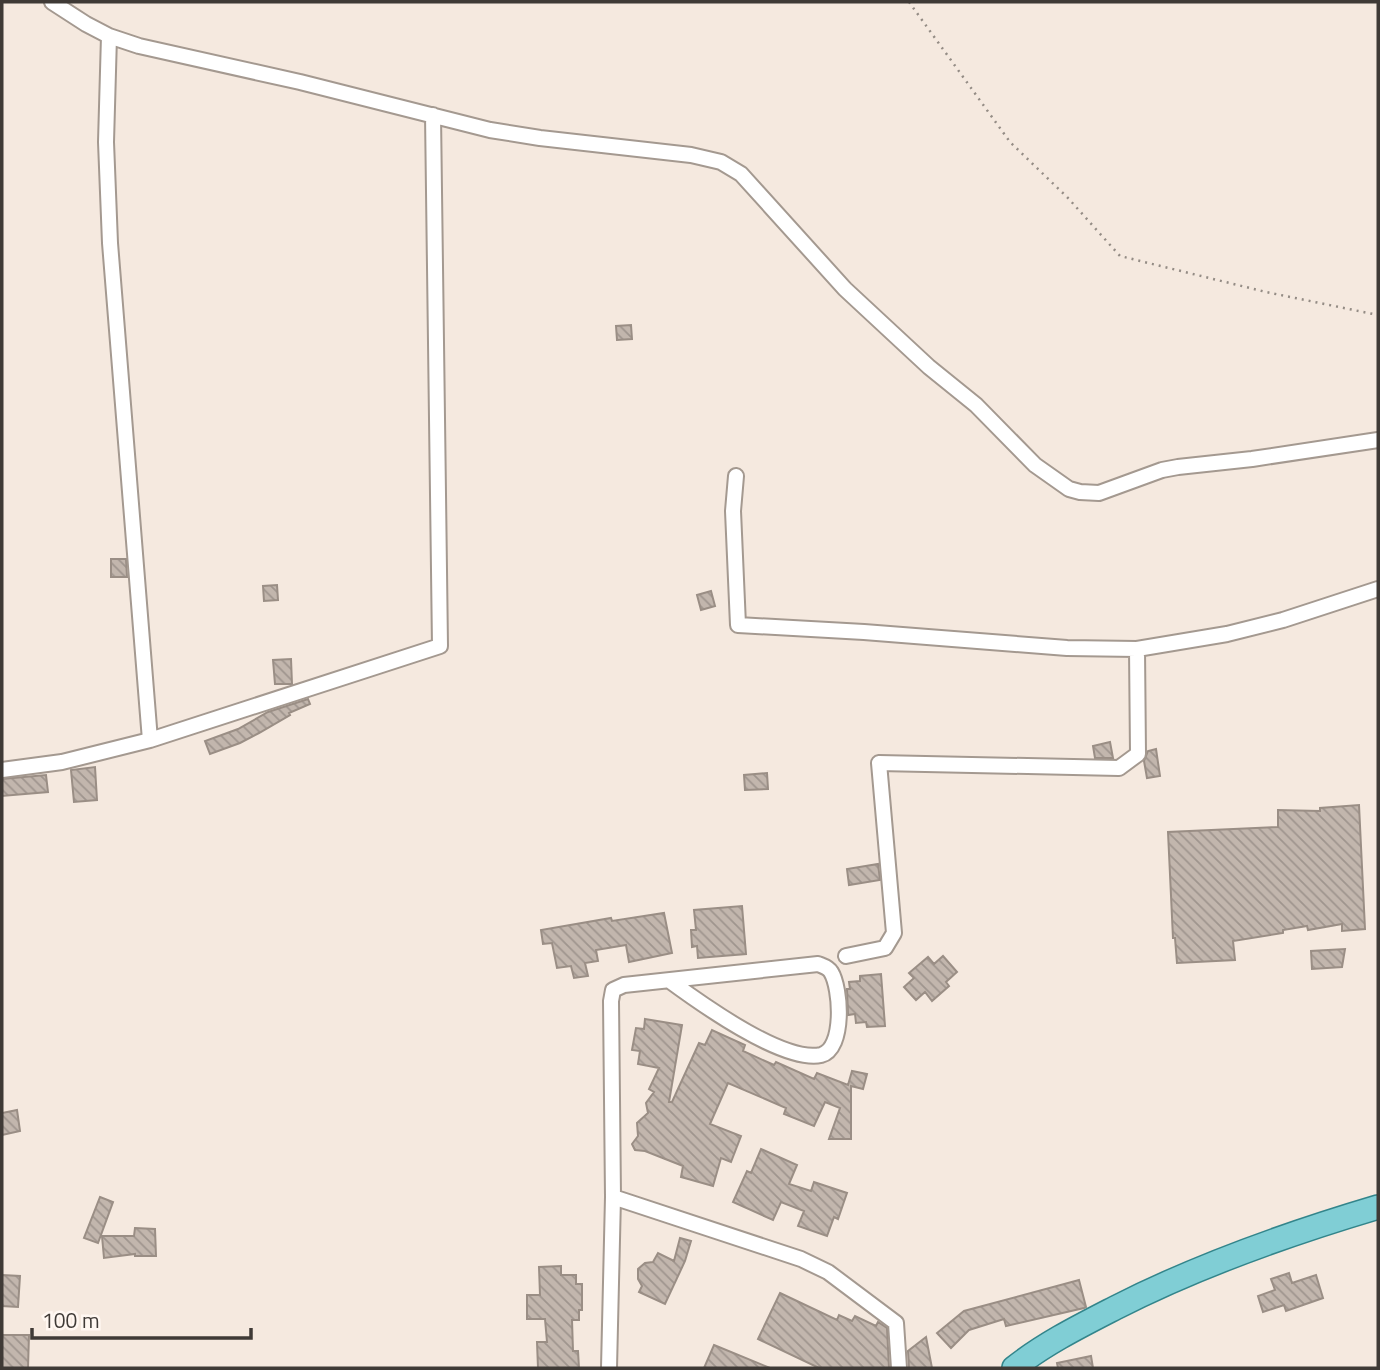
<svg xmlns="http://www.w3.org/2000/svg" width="1380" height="1370" viewBox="0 0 1380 1370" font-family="'Titillium Web',sans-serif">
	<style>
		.building { fill: url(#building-back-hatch); stroke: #9a8e85; stroke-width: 2 }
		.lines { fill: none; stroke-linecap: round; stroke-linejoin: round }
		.minor-casing { stroke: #a49990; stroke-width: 18 }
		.primary-casing { stroke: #33858b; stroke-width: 26 }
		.path { stroke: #948c85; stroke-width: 2.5; stroke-dasharray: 2 5; stroke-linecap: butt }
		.minor { stroke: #fff; stroke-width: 14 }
		.primary { stroke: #80ced5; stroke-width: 23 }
	</style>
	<defs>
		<pattern id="building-back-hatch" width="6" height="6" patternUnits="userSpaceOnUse" patternTransform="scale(1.75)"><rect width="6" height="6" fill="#c2b6ad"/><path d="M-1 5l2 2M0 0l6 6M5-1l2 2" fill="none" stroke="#9f958e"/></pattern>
	</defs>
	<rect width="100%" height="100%" fill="#f5e9df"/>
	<path class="building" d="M631 325 632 339 617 340 616 326Z
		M111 559H126L127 577H111Z
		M277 585 278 600 264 601 263 586Z
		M711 591 715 606 701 610 697 595Z
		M291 659 292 684H275L273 660Z
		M308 699 310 704 289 713 290 715 259 733 240 743 210 754 205 741 238 729 268 712Z
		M1110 742 1113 758H1095L1093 746Z
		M1156 749 1160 776 1147 778 1144 761 1148 751Z
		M95 767 97 800 74 802 71 770Z
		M767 773 768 789 745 790 744 775Z
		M46 775 48 792 2 796V779Z
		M1359 805 1365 929 1342 931V924L1308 930 1307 926 1283 930V933L1233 941 1235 960 1177 963 1175 938H1173L1168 832 1278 827V810L1320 811V808Z
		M878 864 880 880 849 885 847 869Z
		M742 906 746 954 698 958 697 946 692 947 691 930H696L694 910Z
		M664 913 672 953 629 962 626 945 596 950 598 961 585 963 588 976 574 978 571 966 557 968 552 943 543 944 541 930 611 918 612 921Z
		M1345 949 1342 967 1312 969 1311 951Z
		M943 956 957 972 946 982 949 986 932 1001 925 992 916 1000 904 987 914 978 909 973 928 957 934 964Z
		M881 974 885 1026 867 1027 866 1022 856 1023 855 1014 848 1015 847 989H850L849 982 860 981V976Z
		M645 1019 682 1025 669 1102H672L699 1043 705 1045 712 1030 745 1045 743 1051 774 1065 776 1062 814 1079 817 1073 848 1085 852 1071 867 1074 863 1089 851 1086V1139H829L840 1108 825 1102 814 1126 784 1114 786 1108 728 1083 710 1124 741 1136 731 1162 721 1158 713 1186 681 1177 683 1166 645 1151 635 1150 632 1144 638 1136 637 1123 648 1113 646 1103 654 1092 649 1089 659 1068 638 1064 640 1051 632 1050 636 1028 644 1029Z
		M17 1110 20 1131 2 1135V1113Z
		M761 1149 797 1165 789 1184 811 1191 814 1182 847 1193 838 1219 834 1217 827 1236 798 1226 804 1211 781 1202 773 1220 733 1202 747 1171 751 1173Z
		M100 1197 113 1202 98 1243 84 1238Z
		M135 1228 155 1229 156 1256H135V1254L104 1258 102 1236H134Z
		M680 1238 691 1241 685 1261 665 1304 639 1292 642 1286 638 1279V1269L645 1263 653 1262 658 1253 674 1261Z
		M561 1266V1275H576V1284H582V1310H579V1320H572L573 1351H578L579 1368H538L537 1342H547L545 1319H527V1295H540L539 1267Z
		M1289 1273 1292 1283 1316 1275 1323 1298 1286 1311 1284 1305 1263 1312 1258 1296 1275 1290 1271 1279Z
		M2 1275 20 1276 18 1307 2 1306Z
		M1079 1280 1086 1307 1084 1308 1006 1326 1004 1319 969 1330 951 1348 937 1333 964 1311Z
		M780 1293 837 1320 839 1315 852 1321 855 1316 876 1326 878 1322 887 1328 889 1368H819L758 1339Z
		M2 1335H29L28 1368H2Z
		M926 1337 932 1368H909L908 1351Z
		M714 1345 770 1368H704Z
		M1091 1356 1093 1368H1058L1057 1363Z"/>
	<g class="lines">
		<defs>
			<path id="minor" d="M52 2 86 24 109 36 139 46 300 82 490 130 540 138 691 155 721 162 741 174 845 289 929 367 976 405 1035 465 1069 489 1080 492 1099 493 1162 470 1178 467 1252 459 1378 440
				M109 36 106 142 110 243 150 740
				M736 476 733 511 738 625 864 632 1067 648 1137 649 1227 634 1283 620 1378 589
				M2 770 62 762 150 740 440 646 433 115
				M846 956 885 948 894 933 879 763 1119 768 1138 754 1137 649
				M613 1197 801 1259 828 1272 896 1323 899 1368
				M609 1368 613 1197 611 1001 613 990 624 985 818 964C823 966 828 967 831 972 841 988 845 1049 821 1055 783 1063 700 1003 670 981"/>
			<path id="primary" d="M1014 1368C1044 1344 1080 1326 1115 1308 1199 1265 1287 1234 1378 1207"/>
		</defs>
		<use href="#minor" class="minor-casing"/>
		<use href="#primary" class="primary-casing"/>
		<path class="path" d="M909 2 1010 142 1068 198 1120 256 1266 292 1378 315"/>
		<use href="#minor" class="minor"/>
		<use href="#primary" class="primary"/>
	</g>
	<rect width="1380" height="1370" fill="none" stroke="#3f3a36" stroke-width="7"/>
	<path d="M32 1328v10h219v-10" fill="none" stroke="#3f3a36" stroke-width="3.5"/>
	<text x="42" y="1328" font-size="21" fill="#3f3a36" stroke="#fff7f1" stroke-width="5" paint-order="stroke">100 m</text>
</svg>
